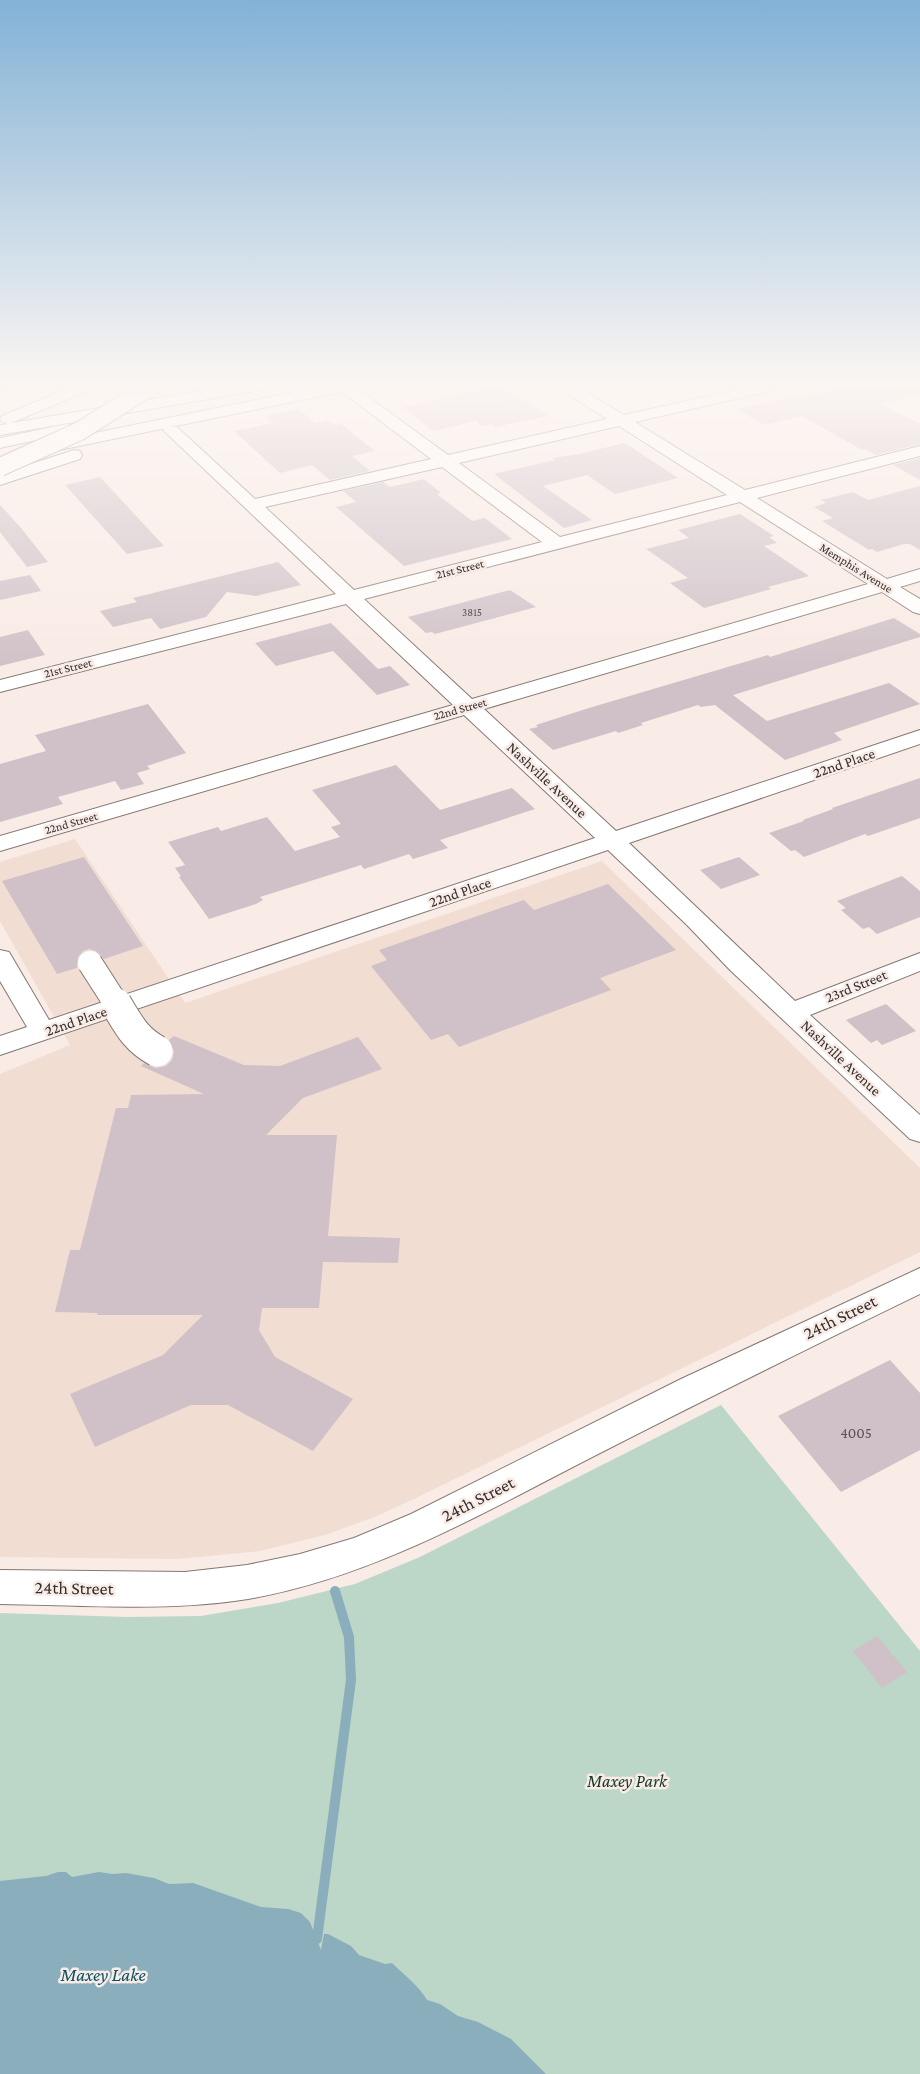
<svg xmlns="http://www.w3.org/2000/svg" width="920" height="2074" viewBox="0 0 920 2074" font-family="'Crimson Pro',serif">
	<style>
		.built { fill: #f2ddd3 }
		.green { fill: #bcd6c7 }
		.water { fill: #8aaebb }
		.lines { fill: none; stroke-linecap: round; stroke-linejoin: round }
		.stream { stroke: #8aaebb; stroke-width: 10 }
		.building { fill: #cfc1c7 }
		.minor-casing { stroke: #847872; stroke-width: 2 }
		.major-casing { stroke: #847872; stroke-width: 2 }
		.highway-casing { stroke: #847872; stroke-width: 2 }
		.minor { fill: #fff; fill-rule: evenodd }
		.major { fill: #fff; fill-rule: evenodd }
		.highway { fill: #fff; fill-rule: evenodd }
		.minor-bridge-far1-casing { stroke: #847872; stroke-width: 26; stroke-linecap: butt }
		.minor-bridge-casing { stroke: #847872; stroke-width: 33; stroke-linecap: butt }
		.highway-bridge-casing { stroke: #847872; stroke-width: 20; stroke-linecap: butt }
		.minor-bridge-far1 { stroke: #fff; stroke-width: 24 }
		.minor-bridge { stroke: #fff; stroke-width: 31 }
		.highway-bridge { stroke: #fff; stroke-width: 18 }
		.labels { text-anchor: middle; stroke-width: 5; stroke-linejoin: round; paint-order: stroke }
		.far-number-label { font-size: 11px; fill: #595252 }
		.far-street-label { font-size: 12px; fill: #322d2b; stroke: #f9ebe5 }
		.street-label { font-size: 15px; fill: #322d2b; stroke: #f9ebe5 }
		.near-number-label { font-size: 15px; fill: #595252 }
		.near-street-label { font-size: 18px; fill: #322d2b; stroke: #f9ebe5 }
		.near-park-label { font-size: 18px; font-style: italic; fill: #0e3926; stroke: #f9ebe5 }
		.near-water-label { font-size: 19px; font-style: italic; fill: #055166; stroke: #f9ebe5 }
	</style>
	<rect width="100%" height="100%" fill="#f9ebe5"/>
	<path class="built" d="M75 839 185 1003 602 861 920 1168V1252L420 1496 377 1516 325 1535 260 1551 178 1559 0 1557V1074L70 1045 0 921V862Z"/>
	<path class="green" d="M721 1405 920 1651V2074H0V1613L127 1617 201 1616 278 1603 355 1584 420 1557Z"/>
	<path class="water" d="M58 1872H66L72 1877 99 1872 112 1874 126 1873 154 1878 169 1884 193 1883 261 1907 288 1909 301 1913 310 1922 321 1950 324 1934H328L351 1946 359 1955 385 1964 392 1963C403 1974 420 1987 427 2000L440 2004 458 2016 478 2022 511 2039 546 2074H0V1881L46 1876Z"/>
	<g class="lines">
		<path class="stream" d="M317 1939 351 1680 349 1637 335 1591"/>
	</g>
	<path class="building" d="M855 384H920V394L881 404 920 424V444L876 455 865 449 862 450 802 416 764 425 737 409Z
		M501 385 548 416 496 427 491 424 482 426 476 421 433 431 403 407Z
		M298 409 315 423 328 420 335 425 341 424 375 451 352 456 370 471 330 480 312 465 280 473 234 431 273 423 265 416Z
		M625 443 678 478 615 494 587 475 543 486 592 520 564 528 494 474 555 460 552 458 579 454Z
		M920 458V480L893 465Z
		M100 477 164 546 127 554 65 485Z
		M424 479 441 493 437 494 472 521 485 518 512 539 404 566 336 507 356 502 343 491 383 482 390 487Z
		M920 486V550L910 544H904L877 552 872 549 869 550 822 521 833 518 814 507 826 503 821 500 853 492 868 500Z
		M0 505 21 528 48 562 27 567 0 532Z
		M740 514 774 536 769 537 777 543 764 546 809 576 768 587 771 589 704 608 670 583 688 578 646 549 689 538 678 530Z
		M278 562 301 585 256 596 227 592 206 617 160 629 151 618 113 627 100 611 137 602 133 598Z
		M30 575 41 591 0 600V581Z
		M510 590 536 607 435 634 432 632 426 633 408 617Z
		M894 618 920 634V637L733 695 767 721 889 683 920 704 834 733 842 740 785 760 715 705 701 707 698 705 641 723 643 725 618 733 616 731 553 750 529 729 538 727 536 725 589 708 768 655 770 657Z
		M331 623 378 669 390 666 410 685 377 695 333 651 276 666 255 643Z
		M28 630 45 655 0 666V637Z
		M148 704 186 753 147 766 150 769 137 773 144 784 121 790 115 781 58 797 63 804 0 822V764L46 751 35 735Z
		M396 765 440 810 512 788 535 809 440 840 448 848 413 859 409 854 364 869 361 865 260 897 263 900 256 904 209 919 179 877 181 876 175 868 185 865 168 842 218 827 221 831 267 817 295 851 340 837 331 827 341 824 312 790Z
		M920 778V818L868 836 865 834 804 857 795 850 791 851 769 833 804 821 803 820 833 809 832 808Z
		M84 857 143 946 104 959 96 951 89 949 83 951 78 957 77 968 57 974 2 881Z
		M739 857 760 875 721 889 700 870Z
		M902 876 920 891V917L877 934 869 927 863 929 841 910 846 908 837 901Z
		M608 884 676 950 600 978 611 990 459 1047 448 1034 431 1040 371 966 387 960 379 950 524 900 534 910Z
		M886 1004 916 1031 882 1045 877 1040 871 1043 846 1020Z
		M174 1036 244 1065 280 1066 358 1037 382 1069 303 1098 266 1135H337L328 1236 400 1238 398 1263 323 1262 319 1308H262L259 1330 275 1357 353 1399 313 1451 228 1405H191L95 1447 70 1394 163 1355 203 1315H97L98 1313 55 1312 70 1250H80L116 1108H128L131 1095 204 1094 141 1066 144 1063 156 1068 166 1066 172 1060 174 1052 169 1040Z
		M890 1360 920 1393V1450L841 1492 778 1416Z
		M877 1636 907 1672 882 1688 853 1651Z"/>
	<g class="lines">
		<defs>
			<path id="minor" d="M338 384H351L448 455 607 419 557 387 555 384H573L624 415 763 384H790L788 387 635 422 745 490 920 446V456L757 498 887 579 920 569V581L900 587 920 599V614L913 612 882 592 484 709 616 831 920 730V744L629 843 795 1001 920 953V971L810 1015 920 1115V1142L910 1139 730 970 687 925 608 850 0 1055V1036L27 1027 0 981V950L9 952 49 1020 595 838 464 715 0 851V836L453 705 346 604 0 692V680L336 594 163 430 165 427H177L255 499 431 459 338 389 336 386ZM619 426 727 495 560 537 459 463ZM442 467 542 542 354 590 265 507ZM740 502 868 584 472 699 364 599Z
				M920 1268V1294C813 1346 706 1399 600 1453 486 1511 375 1577 248 1599 169 1612 81 1605 0 1604V1570L185 1572 247 1565 300 1554 354 1538 411 1514 681 1379Z"/>
			<path id="major" d="M334 384H363L361 387 355 389 45 453 39 452 37 448 39 444 45 443Z
				M67 424 73 426 75 429 73 432 0 448V438Z
				M74 450 80 451 82 455 80 459 0 485V474Z"/>
			<path id="highway" d="M0 384H15L13 387 0 392Z
				M78 384H99L97 387 11 423 241 384H274L272 387 266 389 0 435V425L8 424 2 422 0 419 2 416Z"/>
		</defs>
		<use href="#minor" class="minor-casing"/>
		<use href="#major" class="major-casing"/>
		<use href="#highway" class="highway-casing"/>
		<use href="#minor" class="minor"/>
		<use href="#major" class="major"/>
		<use href="#highway" class="highway"/>
		<defs>
			<path id="minor-bridge-far1" d="M90 963 117 1005"/>
			<path id="minor-bridge" d="M116 1004C129 1025 135 1039 157 1051"/>
			<path id="highway-bridge" d="M0 467 80 431 154 384"/>
		</defs>
		<use href="#minor-bridge-far1" class="minor-bridge-far1-casing"/>
		<use href="#minor-bridge" class="minor-bridge-casing"/>
		<use href="#highway-bridge" class="highway-bridge-casing"/>
		<use href="#minor-bridge-far1" class="minor-bridge-far1"/>
		<use href="#minor-bridge" class="minor-bridge"/>
		<use href="#highway-bridge" class="highway-bridge"/>
	</g>
	<linearGradient id="sky" x2="0" y2="1"><stop stop-color="#82b2d6"/><stop offset="0.57" stop-color="#fcf6f3"/><stop offset="1" stop-color="#fcf6f3" stop-opacity="0"/></linearGradient>
	<rect width="920" height="674" fill="url(#sky)"/>
	<g class="labels">
		<g class="far-number-label">
			<text x="472" y="616">3815</text>
		</g>
		<g class="far-street-label">
			<text transform="translate(856 568) rotate(32)" y="4">Memphis Avenue</text>
			<text transform="translate(460 569) rotate(-14)" y="4">21st Street</text>
			<text transform="translate(68 668) rotate(-14)" y="4">21st Street</text>
			<text transform="translate(460 709) rotate(-16)" y="4">22nd Street</text>
			<text transform="translate(71 823) rotate(-16)" y="4">22nd Street</text>
		</g>
		<g class="street-label">
			<text transform="translate(844 763) rotate(-19)" y="5">22nd Place</text>
			<text transform="translate(547 780) rotate(43)" y="5">Nashville Avenue</text>
			<text transform="translate(460 892) rotate(-19)" y="5">22nd Place</text>
			<text transform="translate(856 986) rotate(-22)" y="5">23rd Street</text>
			<text transform="translate(76 1021) rotate(-19)" y="5">22nd Place</text>
			<text transform="translate(841 1058) rotate(43)" y="5">Nashville Avenue</text>
		</g>
		<g class="near-number-label">
			<text x="856" y="1438">4005</text>
		</g>
		<g class="near-street-label">
			<text transform="translate(840 1317) rotate(-26)" y="6">24th Street</text>
			<text transform="translate(478 1499) rotate(-27)" y="6">24th Street</text>
			<text transform="translate(74 1588) rotate(1)" y="6">24th Street</text>
		</g>
		<g class="near-park-label">
			<text x="627" y="1787">Maxey Park</text>
		</g>
		<g class="near-water-label">
			<text x="103" y="1981">Maxey Lake</text>
		</g>
	</g>
</svg>
